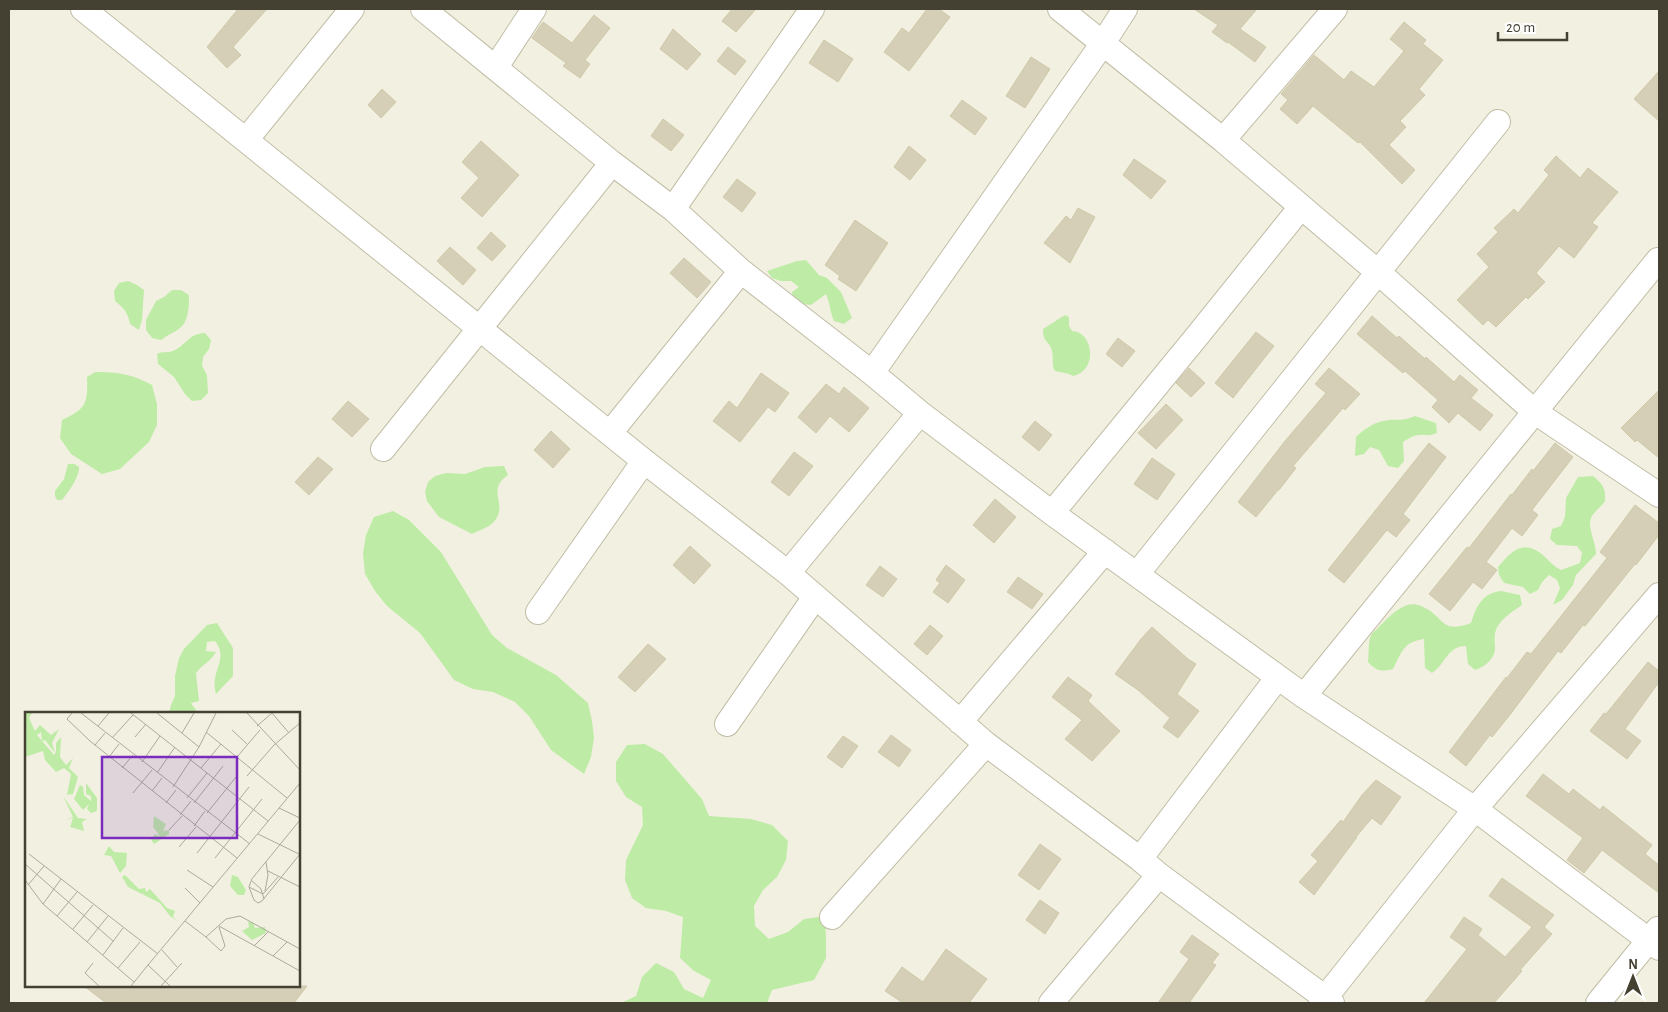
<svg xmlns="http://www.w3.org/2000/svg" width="1668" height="1012" viewBox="0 0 1668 1012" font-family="'Alegreya Sans',sans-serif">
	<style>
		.green { fill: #beeba6 }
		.building { fill: #d4cfb6; stroke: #d0c8a9 }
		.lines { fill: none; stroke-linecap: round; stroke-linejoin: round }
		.minor-casing { stroke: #c1bda6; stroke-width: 26 }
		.minor { stroke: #fff; stroke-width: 24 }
		.inset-road { fill: none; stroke: #acaa9b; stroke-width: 1 }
		.view { fill: #7b2cbf; fill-opacity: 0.15; stroke: #7b2cbf; stroke-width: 2.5 }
		.inset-edge { fill: none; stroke: #444032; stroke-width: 2.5 }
	</style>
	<rect width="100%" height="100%" fill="#f2f1e1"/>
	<path class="green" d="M806 260 819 275 827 278 841 292 852 318 844 324 834 321C830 312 830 303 826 294L811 305 802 304 793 301 792 292 799 287 791 281H781L772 278 767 271 797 261Z
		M128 281 137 285 144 290 142 320 139 330 130 324C128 313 124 308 115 301L114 291 119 283Z
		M172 290H181L189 295C189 306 189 322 179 329 173 333 167 335 161 340L152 338 146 330V320L156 301 164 297Z
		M1065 315 1069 317V326L1072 331C1094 332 1098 371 1073 376L1069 374 1055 371C1051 365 1054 358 1052 351 1050 341 1042 342 1043 329Z
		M205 333 211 340 209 349 203 357 202 366 207 375 208 393 201 400 192 401 185 394 174 377 158 364 157 354C163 351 167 353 173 351 187 345 187 334 205 333Z
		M95 372C119 372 131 374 152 385L157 404V425L149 442 120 469 102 474 71 454 60 438 62 420C86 409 88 404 87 377Z
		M1415 416 1436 423 1437 433C1427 437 1428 434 1419 435 1413 435 1408 439 1403 442L1404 461 1398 468 1388 466 1379 450 1370 447 1364 454 1355 456 1356 437C1363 430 1373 423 1383 421 1396 418 1402 422 1415 416Z
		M68 464H74L79 467C80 476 68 493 62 500H57L55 496V491L64 479Z
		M504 466 508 475C486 490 507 503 496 519 491 527 480 530 472 534L439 517 427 501 425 492 428 482 435 476 446 473 465 474 485 467Z
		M1593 476C1603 484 1606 489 1605 501 1602 506 1595 511 1592 516 1586 526 1596 541 1596 554L1576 575 1573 585 1562 600 1553 605 1560 588 1557 580 1549 575 1542 582 1538 590 1530 594 1523 587 1504 583 1499 575 1498 567C1513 549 1525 538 1546 558 1551 563 1555 567 1561 570L1580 563 1582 553 1577 546 1557 545 1550 539 1552 529 1561 526 1565 517 1566 498 1578 477Z
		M393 511 409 520 441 552 492 635 507 648 556 675 588 703 592 721 594 738 591 757 584 774 551 750 529 716 515 702 493 692 473 689 454 680 420 633 387 606 375 591 365 574 363 553 366 535 374 517Z
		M1501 591 1520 595 1522 605C1512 612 1498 620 1495 633 1494 638 1495 644 1495 649 1494 660 1484 667 1475 670L1468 664 1466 646C1447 646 1446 664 1432 673L1425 668 1424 639C1403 642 1402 652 1393 669 1382 672 1376 671 1368 662 1369 654 1368 642 1371 635 1373 632 1377 629 1379 627 1390 616 1405 599 1421 606 1444 615 1440 635 1471 623 1476 607 1482 593 1501 591Z
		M217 623 233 648V676L216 694C209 671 230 660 215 641L207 642 206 651 216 652C210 662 203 664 196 673L199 701 191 703 198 713H169L171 705 175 696V676L179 658 184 649 207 625Z
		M645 744 663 754 702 799 709 816 751 819 772 825 788 841 786 860 777 877 763 890 754 906 755 926 769 939 788 932 804 919 825 916 826 937V958L814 980 772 990 767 1003H621L636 996 642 977 656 963 674 972 684 989 703 998 711 980 694 971 680 958 683 917 666 911 646 908 632 898 625 880 626 860 643 825 642 807 626 797 616 781V762L627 745Z"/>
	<path class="building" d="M238 9H267L233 47 241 55 227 68 207 47Z
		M732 9H756L736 32 722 21Z
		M927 9H939L950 17 909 71 884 52 902 28 909 33Z
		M1194 9H1257L1240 29 1266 47 1255 62 1228 42 1227 43 1212 32 1218 25Z
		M594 15 610 28 585 60 590 64 580 78 563 66 566 63 532 38 543 22 572 43Z
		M1404 22 1426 40 1423 44 1443 60 1419 89 1425 95 1400 121 1406 127 1389 145 1415 170 1402 184 1360 142 1358 143 1313 106 1297 124 1280 109 1288 100 1281 94 1314 55 1344 80 1351 71 1374 87 1404 51 1390 39Z
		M673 29 701 54 687 70 660 49Z
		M824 40 853 59 838 82 809 63Z
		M728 47 746 61 735 75 717 61Z
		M1031 57 1050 69 1025 108 1006 96Z
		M1659 71V121L1634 99Z
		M382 89 396 102 381 118 368 105Z
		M962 100 987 118 975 135 950 116Z
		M663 119 684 135 671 151 651 136Z
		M481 141 519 175 482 217 461 198 479 178 462 162Z
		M909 146 926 160 910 180 894 167Z
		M1556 156 1580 178 1588 168 1618 192 1592 223 1598 227 1574 258 1559 246 1536 273 1545 282 1528 299 1526 297 1496 327 1488 320 1483 325 1457 300 1489 267 1477 254 1498 232 1494 228 1514 209 1518 213 1549 175 1544 170Z
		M1134 159 1166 181 1151 199 1123 175Z
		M737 179 756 193 742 212 723 197Z
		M1078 208 1095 217 1070 263 1044 243 1066 216 1071 220Z
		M855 220 888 243 856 291 838 279 840 276 825 265Z
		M491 232 506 246 492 261 477 248Z
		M450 247 476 270 463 285 437 261Z
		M684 258 711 282 697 298 670 273Z
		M1372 316 1397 338 1399 336 1425 359 1426 357 1454 382 1460 375 1478 390 1471 398 1493 415 1480 431 1458 413 1449 423 1432 407 1438 400 1405 371 1403 373 1357 334Z
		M1256 332 1274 346 1233 398 1215 383Z
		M1118 338 1135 351 1122 367 1106 354Z
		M1189 368 1205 383 1191 397 1176 383Z
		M1329 368 1360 394 1345 410 1343 408 1293 466 1296 468 1279 490H1278L1256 517 1238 502 1285 441 1326 393 1315 384Z
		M761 373 789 393 775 412 768 407 740 442 713 421 729 401 737 408Z
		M826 384 839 394 844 387 869 408 849 432 830 416 816 433 798 417Z
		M1659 390V458L1637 440 1635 442 1621 428Z
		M348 401 369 419 352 437 332 419Z
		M1166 404 1183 420 1156 449 1138 433Z
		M1035 421 1052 435 1039 451 1022 437Z
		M551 431 570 449 553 468 534 450Z
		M1429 443 1446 457 1403 514 1410 520 1396 537 1387 530 1344 583 1328 570Z
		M1555 443 1573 457 1532 510 1538 515 1522 536 1512 528 1486 562 1497 570 1482 589 1473 582 1450 611 1429 594 1467 547 1469 548 1511 494 1512 495 1532 469 1533 471Z
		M794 452 813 466 789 496 771 482Z
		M318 457 333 469 309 495 295 482Z
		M1152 458 1175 474 1157 500 1134 484Z
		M995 499 1016 517 994 543 973 525Z
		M1635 505 1659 523V535L1636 565 1635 564 1585 626 1583 625 1561 653 1558 651 1509 716 1492 737 1490 735 1466 766 1449 752 1506 677 1507 678 1527 652 1531 654 1607 558 1600 552Z
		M690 546 711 565 694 584 673 565Z
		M946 565 965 580 948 603 933 592 940 583 936 580Z
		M880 566 897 579 883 597 866 585Z
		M1018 577 1043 594 1032 609 1007 592Z
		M930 625 943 636 927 655 914 644Z
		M1152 627 1188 659 1196 664 1177 694 1199 711 1178 738 1163 727 1170 718 1138 690 1115 674 1141 639Z
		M648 644 666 659 635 692 618 677Z
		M1648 662 1659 671V682L1625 729 1641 741 1627 759 1590 731 1604 713 1606 714Z
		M1068 677 1092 695 1088 701 1120 731 1092 761 1065 739 1082 720 1052 697Z
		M891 735 911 750 899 767 878 752Z
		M843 736 858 746 842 768 827 757Z
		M1543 774 1569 794 1573 789 1600 810 1603 806 1652 845 1645 854 1659 865V893L1602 850 1584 873 1567 860 1583 838 1526 796Z
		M1376 780 1401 797 1381 825 1372 818 1356 837H1357L1314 895 1299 882 1318 861 1311 855 1341 820 1343 822 1362 795Z
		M1040 844 1061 859 1039 890 1018 875Z
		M1502 878 1554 915 1544 927 1552 934 1520 970 1522 971 1494 1003H1424L1467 949 1450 937 1464 917 1482 929 1478 935 1505 957 1532 927 1489 896Z
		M1040 900 1059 913 1045 934 1026 920Z
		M1192 935 1219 954 1212 963 1216 965 1189 1003H1158L1189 959 1180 952Z
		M946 949 987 979 969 1003H903L885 991 902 967 923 982Z
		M84 986H307L294 1003H106Z"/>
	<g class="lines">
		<defs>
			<path id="minor" d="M83 9 644 461 788 573 986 744 1140 859 1159 875 1332 1003
				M423 9 612 163 673 209 741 271 872 373 920 413 1052 513 1304 696 1475 809 1659 948
				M1060 9 1223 140 1379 273 1535 412 1659 495
				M496 67 534 9
				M246 140 352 9
				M1223 140 1335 9
				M673 209 812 9
				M872 373 1103 43 1125 9
				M610 433 741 271
				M383 449 612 163
				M1052 513 1198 335 1301 207
				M788 573 920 413
				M1137 574 1498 122
				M538 612 644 461
				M1304 696 1658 260
				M960 722 1105 551
				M727 724 815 597
				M1140 859 1278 677
				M832 917 986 744
				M1051 1003 1159 875
				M1321 1003 1475 809 1659 595
				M1598 1003 1658 929"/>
		</defs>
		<use href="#minor" class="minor-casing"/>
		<use href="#minor" class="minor"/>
	</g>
	<g transform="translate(25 712)">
		<rect width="275" height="275" fill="#f2f1e1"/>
		<path d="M0 1H7L4 6 10 19 15 13 26 23 34 17 27 31 30 41 20 28 17 29 16 20 12 23 29 43 31 40V31L36 25 35 45 41 53 48 46 44 56 53 65 48 82 42 83 46 62 39 56 31 60 20 48 18 39 0 45ZM61 71 72 86V99L66 101 62 97 64 92 58 98 49 87 55 73 58 75 59 83 66 89V84L61 82ZM38 84 53 106 62 107 57 110 59 119 45 115 48 106 41 108 48 105ZM129 104 141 112 138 119 144 118V122L129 132 126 127 130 122 135 124 128 115ZM84 134 89 140 102 141 101 154 95 161 86 144 79 143ZM100 163 114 177 120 176 121 180 125 177 142 196 150 199 148 205 156 211 145 204 135 191 103 175 97 165ZM207 163 213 165 221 178 219 183H213L205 174ZM223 210H228L230 216 240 215 241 221 227 228 217 219 224 215Z" fill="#beeba6"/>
		<path class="inset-road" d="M47 1 42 7 65 29 212 146M56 1 225 132M106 1 243 109M132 1 174 35M222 1 275 58M247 1 264 21M73 14 84 1M232 14 247 1M207 18 222 32M181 20 262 86M157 21 169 1M110 25 121 12M87 26 108 3M70 33 80 21M84 45 94 32M212 45 235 18M117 50 135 24M97 56 108 43M176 56 196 32M132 61 150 35M222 64 249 33 275 11M148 75 174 35 191 1M127 79 137 66M108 81 127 58M162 86 182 61M141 91 151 78M169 91 198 54M254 96 275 106M182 101 211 65M155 103 166 89M169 114 180 99M144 118 157 104M233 122 274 142M154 135 171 115M172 141 224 75M4 142 133 242M190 146 237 87M0 152 88 229M162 158 188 175M243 159 275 175M0 168 18 192 109 270M226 169 224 175 238 182 253 165M3 173 19 154M224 175 229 188 233 191 237 189 275 142M160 176 175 191M240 179 243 163 241 150M239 187 236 177 226 168 275 108M18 192 36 167M32 204 52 180M160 209 181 225 201 207 215 204 275 237M194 214 275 259M48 217 68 193M181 225 196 239 200 234 194 215M62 230 83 204M229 234 243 220M137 238 152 255M78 243 98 216M248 244 262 230M68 251 60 261 74 274M123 253 145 274M123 253 275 71M93 256 115 230M106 274 123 253M136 274 157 251"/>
		<path class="view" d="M77 45H212V126H77Z"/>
		<rect width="275" height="275" class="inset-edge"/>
	</g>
	<rect width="1668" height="1012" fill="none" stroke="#444032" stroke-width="20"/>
	<g transform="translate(1633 977)" stroke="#ffffff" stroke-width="4" paint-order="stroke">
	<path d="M0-4L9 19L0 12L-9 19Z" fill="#444032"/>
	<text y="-8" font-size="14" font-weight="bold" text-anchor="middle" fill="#444032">N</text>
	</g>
	<path d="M1498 32v8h69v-8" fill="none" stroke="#444032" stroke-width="2.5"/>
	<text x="1506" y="32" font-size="15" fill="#444032" stroke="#ffffff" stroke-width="4" paint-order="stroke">20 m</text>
</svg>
